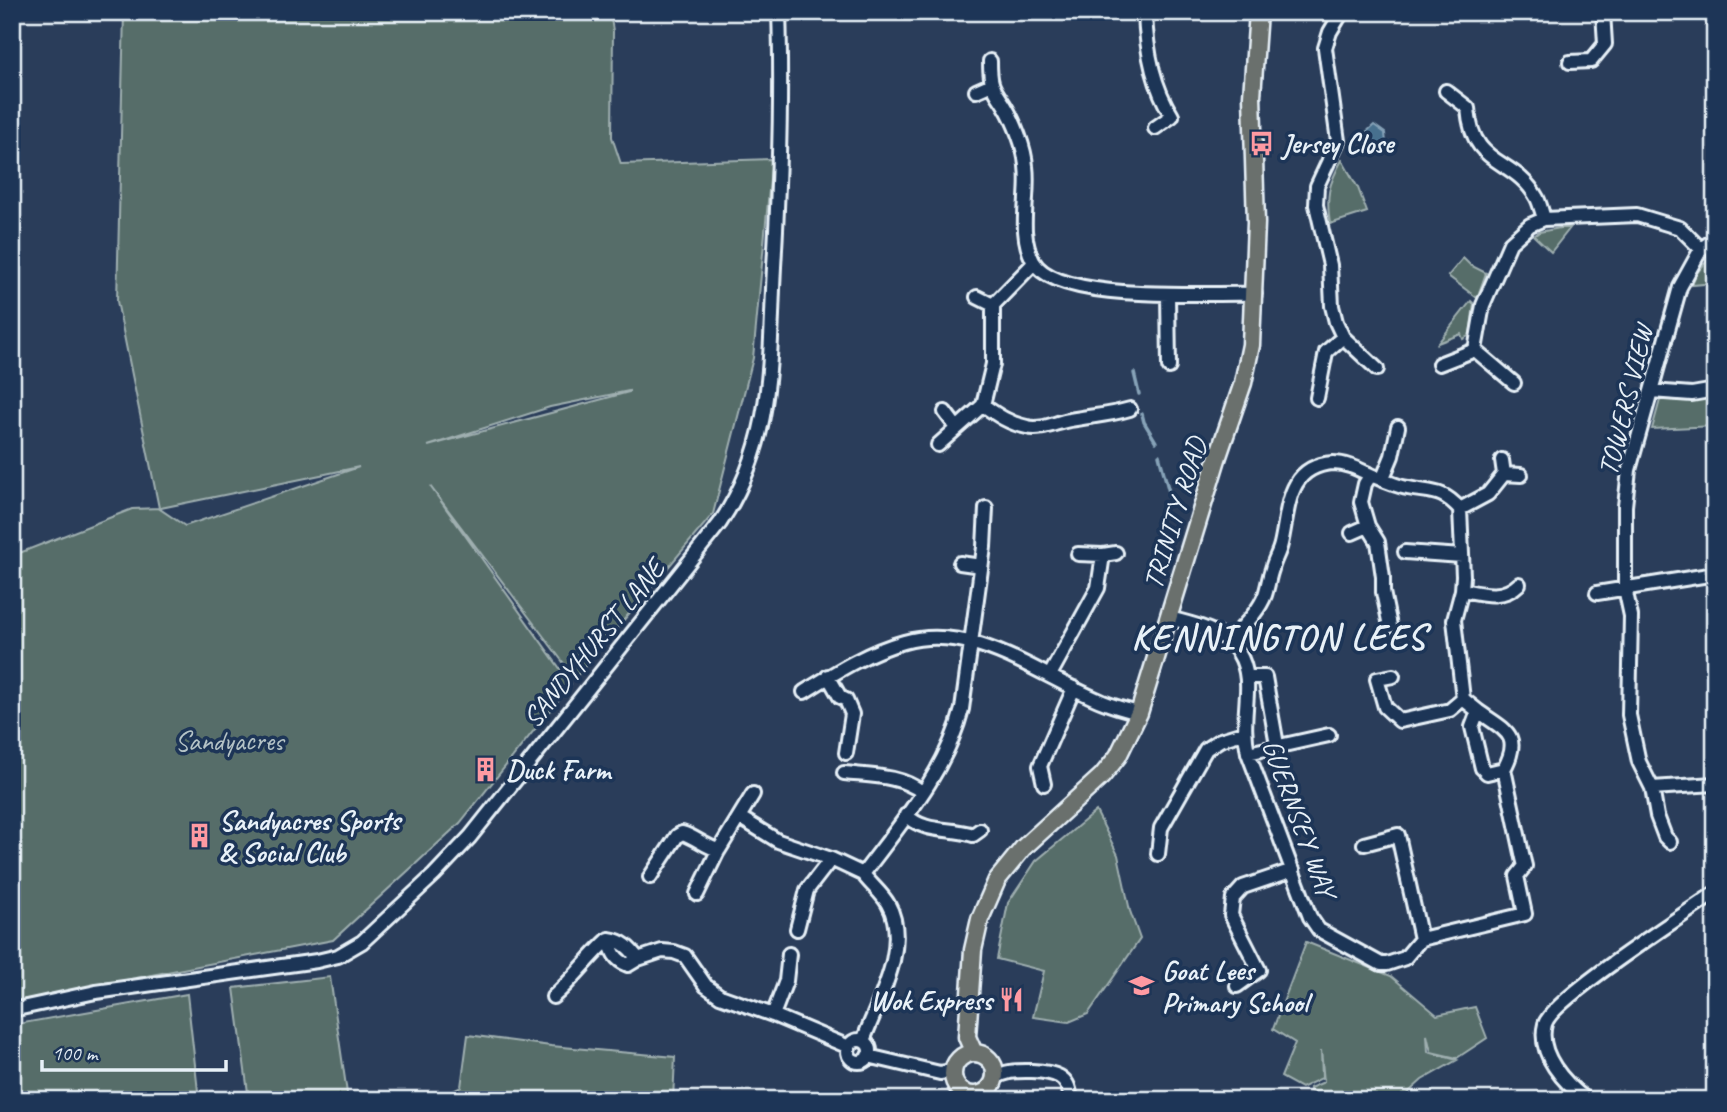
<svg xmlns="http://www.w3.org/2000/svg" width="1727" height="1112" viewBox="0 0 1727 1112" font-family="Caveat,sans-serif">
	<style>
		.green { fill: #566d69; stroke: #9fafb0; stroke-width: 2; fill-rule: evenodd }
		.water { fill: #466f8e; stroke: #87a3b8; stroke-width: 2 }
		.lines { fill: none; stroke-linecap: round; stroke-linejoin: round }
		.stream { stroke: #87a3b8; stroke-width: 3.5 }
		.minor-casing { stroke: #e8f1f8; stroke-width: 18 }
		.major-casing { stroke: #e8f1f8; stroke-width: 21 }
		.minor { stroke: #1d3557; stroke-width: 12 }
		.major { stroke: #6a706d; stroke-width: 16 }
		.labels { text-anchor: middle; stroke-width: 7; stroke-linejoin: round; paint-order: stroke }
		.poi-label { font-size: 28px; font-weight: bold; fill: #e8f1f8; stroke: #1d3557; text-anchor: start }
		.street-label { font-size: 28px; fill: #e8f1f8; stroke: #1d3557 }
		.park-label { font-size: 28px; fill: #b5c3c6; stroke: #1d3557 }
		.district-label { font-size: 35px; font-weight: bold; letter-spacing: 2px; fill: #e8f1f8; stroke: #1d3557 }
	</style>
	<rect width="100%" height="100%" fill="#2a3d5a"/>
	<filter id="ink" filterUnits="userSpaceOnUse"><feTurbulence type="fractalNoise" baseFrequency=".0143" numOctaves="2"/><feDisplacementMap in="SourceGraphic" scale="14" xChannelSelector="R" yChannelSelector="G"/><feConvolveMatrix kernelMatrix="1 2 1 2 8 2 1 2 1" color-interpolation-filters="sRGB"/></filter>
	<g filter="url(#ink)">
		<path class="green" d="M124 12H610L613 31 612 137 621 164 772 159 753 358 713 514 575 678 430 486 571 684 460 823 333 940 12 1002V553L17 554 132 509 159 508 117 301ZM629 391V392L428 446 550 407ZM359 467 185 526 160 509 161 508Z
			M1342 160 1358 188 1367 212 1330 224C1326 196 1328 185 1342 160Z
			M1560 228H1570L1551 252 1534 236 1539 232Z
			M1715 251V283L1692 285 1696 274Z
			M1463 258 1470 265 1486 273 1477 298 1448 276Z
			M1471 301 1474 304 1470 335 1463 339 1461 334 1438 343Z
			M1672 397H1715V426L1652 429 1660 400H1672Z
			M1096 811 1118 855 1130 911 1140 939 1088 1014 1069 1022 1033 1017 1044 971 997 959 1008 903 1036 861Z
			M1306 942 1391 976 1437 1015 1475 1007 1487 1038 1457 1058 1431 1052 1427 1035 1428 1052 1457 1060 1422 1080 1400 1100H1342L1310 1091V1088L1324 1082 1321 1050 1322 1078 1301 1088 1281 1077 1295 1043 1273 1029Z
			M330 977 348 1100H249L234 988Z
			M187 994 199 1100H12V1025Z
			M468 1035 551 1046 675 1057 673 1100H437L461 1087Z"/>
		<path class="water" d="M1374 125 1385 133 1386 143 1378 151 1369 150 1364 134Z"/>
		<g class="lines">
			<path class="stream" d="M1134 373 1139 394
				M1142 414 1144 422 1156 442
				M1159 455 1169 492"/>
			<defs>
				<path id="minor" d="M1145 12C1146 48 1153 86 1172 116L1155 128
					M1342 12 1330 32 1325 48 1338 141 1317 186 1316 205 1330 265 1332 306 1336 322 1343 337 1377 369
					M990 61C990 68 990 76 992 83 994 91 1001 99 1005 106 1014 121 1025 148 1026 166 1030 198 1017 230 1033 261 1056 304 1209 292 1255 294
					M1570 62 1591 61 1605 44 1603 12
					M976 91 992 84
					M1446 91 1468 108C1472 169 1514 156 1537 198 1540 204 1542 212 1544 219
					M1168 294 1169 367
					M977 297 993 305
					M1475 350 1483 305 1510 243 1530 225 1544 219 1637 215 1680 228 1701 249
					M1439 364 1475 350 1514 383
					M1651 391 1692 394 1715 390
					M1317 398 1326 352 1343 337
					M983 405C997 415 1010 424 1027 427 1042 431 1056 422 1070 420 1091 416 1110 415 1130 409
					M945 412 957 428
					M938 445 983 405 993 364V305L1034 263
					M1504 474 1521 475
					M1370 476 1365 484 1361 502 1368 526 1378 542 1383 577V592L1390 626
					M1382 480 1392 456 1398 427
					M1460 509 1488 494 1504 474 1502 460
					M1352 533 1368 526
					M1405 552 1462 556
					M1078 554 1103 555 1116 553
					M960 563 981 566
					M1462 590C1482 594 1503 600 1519 584
					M1597 593 1715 574
					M1169 618C1212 629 1250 638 1247 692 1246 716 1243 729 1248 753L1310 917 1319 930 1381 964H1387L1405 958 1421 939 1525 914 1517 876 1525 866 1523 858 1504 769C1523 734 1504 730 1478 711L1472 727 1482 768 1487 773 1504 769
					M1230 641C1242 627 1258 613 1265 595 1268 586 1269 577 1272 569 1274 560 1279 553 1281 544 1289 510 1286 466 1333 463 1351 463 1366 474 1383 480 1391 483 1400 487 1408 488 1433 493 1442 489 1460 509L1463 576 1462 590 1454 620 1463 699 1478 711
					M1050 675 1098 588 1103 555
					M828 676 840 697 846 700 852 714 846 753
					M1393 676 1377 679 1385 707 1400 721 1450 710 1463 699
					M1248 677H1265L1277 745
					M804 692C836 672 867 652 904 642 975 622 1041 677 1103 702 1115 707 1127 710 1139 713
					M1248 753 1329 735
					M844 773C871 776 900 775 922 792
					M1044 784 1040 766 1074 688
					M1652 788 1715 784
					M906 815C926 834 949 827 973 835L980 830
					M739 817 778 841 831 859 863 874
					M1670 842 1665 837 1657 816 1652 788 1639 762 1629 715 1631 616 1625 588V506L1629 470 1680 287 1701 249 1715 239
					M1364 844 1398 835 1421 939
					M1158 854 1161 828 1206 749 1220 740 1243 733
					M650 877 677 836 682 833C696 837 705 847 719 850
					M697 894 717 853 753 794
					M797 929 807 890 831 859
					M609 939C612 952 615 960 628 965L638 959
					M1237 986 1259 970 1231 915 1233 898 1243 887 1293 870
					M553 997C574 979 589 957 609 939 623 941 630 948 638 959L662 951 674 952 685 956 706 986 720 996 773 1015 849 1047
					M12 1010 96 992 317 961 338 956 362 942 434 875 470 837 720 523C775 440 769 362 774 267 779 182 782 98 779 12
					M773 1015 786 981 789 954
					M848 1051a11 11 0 1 1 22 0a11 11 0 1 1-22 0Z
					M863 1041C878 1001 911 945 888 904 882 893 870 884 863 874 901 823 946 772 962 709L984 547 986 508
					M868 1056 940 1073 953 1071
					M995 1078C1007 1070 1017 1071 1032 1071 1053 1072 1071 1075 1070 1100
					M1587 1100C1565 1084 1537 1054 1545 1024 1552 999 1687 913 1715 893"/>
				<path id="major" d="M974 1053 967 1037 973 950 980 919 997 880 1023 848 1102 776 1118 756 1139 713 1217 459 1243 383 1251 345 1256 223 1252 96 1258 12
					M953 1074a21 21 0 1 1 42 0a21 21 0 1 1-42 0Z"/>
			</defs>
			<use href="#minor" class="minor-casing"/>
			<use href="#major" class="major-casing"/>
			<use href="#minor" class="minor"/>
			<use href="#major" class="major"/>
		</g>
	</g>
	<defs>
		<symbol id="bus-bare" viewBox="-9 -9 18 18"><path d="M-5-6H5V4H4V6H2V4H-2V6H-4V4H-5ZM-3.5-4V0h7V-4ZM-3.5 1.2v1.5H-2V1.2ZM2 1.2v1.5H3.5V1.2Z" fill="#ff9aa2" stroke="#1d3557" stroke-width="2.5" paint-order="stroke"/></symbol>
		<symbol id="building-bare" viewBox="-9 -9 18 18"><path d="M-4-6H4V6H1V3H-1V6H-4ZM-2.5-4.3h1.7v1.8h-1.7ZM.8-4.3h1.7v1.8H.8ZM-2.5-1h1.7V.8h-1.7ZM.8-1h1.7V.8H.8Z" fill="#ff9aa2" stroke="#1d3557" stroke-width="2.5" paint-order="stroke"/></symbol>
		<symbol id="school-bare" viewBox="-9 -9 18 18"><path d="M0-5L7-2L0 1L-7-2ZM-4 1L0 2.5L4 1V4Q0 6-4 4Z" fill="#ff9aa2" stroke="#1d3557" stroke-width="2.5" paint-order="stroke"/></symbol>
		<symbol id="restaurant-bare" viewBox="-9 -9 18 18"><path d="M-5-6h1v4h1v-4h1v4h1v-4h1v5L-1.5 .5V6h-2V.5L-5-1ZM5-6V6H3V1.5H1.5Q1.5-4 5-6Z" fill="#ff9aa2" stroke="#1d3557" stroke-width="2.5" paint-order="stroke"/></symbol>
	</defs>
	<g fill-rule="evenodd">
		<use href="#bus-bare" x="1244" y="126" width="35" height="35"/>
		<use href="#building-bare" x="468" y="752" width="35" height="35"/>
		<use href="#building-bare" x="182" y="818" width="35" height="35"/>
		<use href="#school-bare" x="1124" y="968" width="35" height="35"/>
		<use href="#restaurant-bare" x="994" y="982" width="35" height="35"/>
	</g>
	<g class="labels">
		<g class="poi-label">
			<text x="1282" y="153">Jersey Close</text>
			<text x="506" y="779">Duck Farm</text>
			<text x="219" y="830">Sandyacres Sports<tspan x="219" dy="32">&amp; Social Club</tspan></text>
			<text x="1162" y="980">Goat Lees<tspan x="1162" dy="32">Primary School</tspan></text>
			<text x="992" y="1010" text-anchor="end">Wok Express</text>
		</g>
		<g class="street-label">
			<text transform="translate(1625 400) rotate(-76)" y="10">TOWERS VIEW</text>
			<text transform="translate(1174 513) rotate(-73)" y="10">TRINITY ROAD</text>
			<text transform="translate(593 643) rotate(-51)" y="10">SANDYHURST LANE</text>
			<text transform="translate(1300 818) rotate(70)" y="10">GUERNSEY WAY</text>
		</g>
		<g class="park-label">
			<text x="229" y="750">Sandyacres</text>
		</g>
		<g class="district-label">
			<text x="1279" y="649">KENNINGTON LEES</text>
		</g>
	</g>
	<rect width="1727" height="1112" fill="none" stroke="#1d3557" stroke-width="42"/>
	<rect x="21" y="21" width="1685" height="1070" fill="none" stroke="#e8f1f8" stroke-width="2.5" filter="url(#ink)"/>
	<path d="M42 1060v10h184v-10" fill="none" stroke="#e8f1f8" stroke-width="3.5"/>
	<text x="52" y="1060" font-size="21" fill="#e8f1f8" stroke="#1d3557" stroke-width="5" paint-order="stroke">100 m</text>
</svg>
